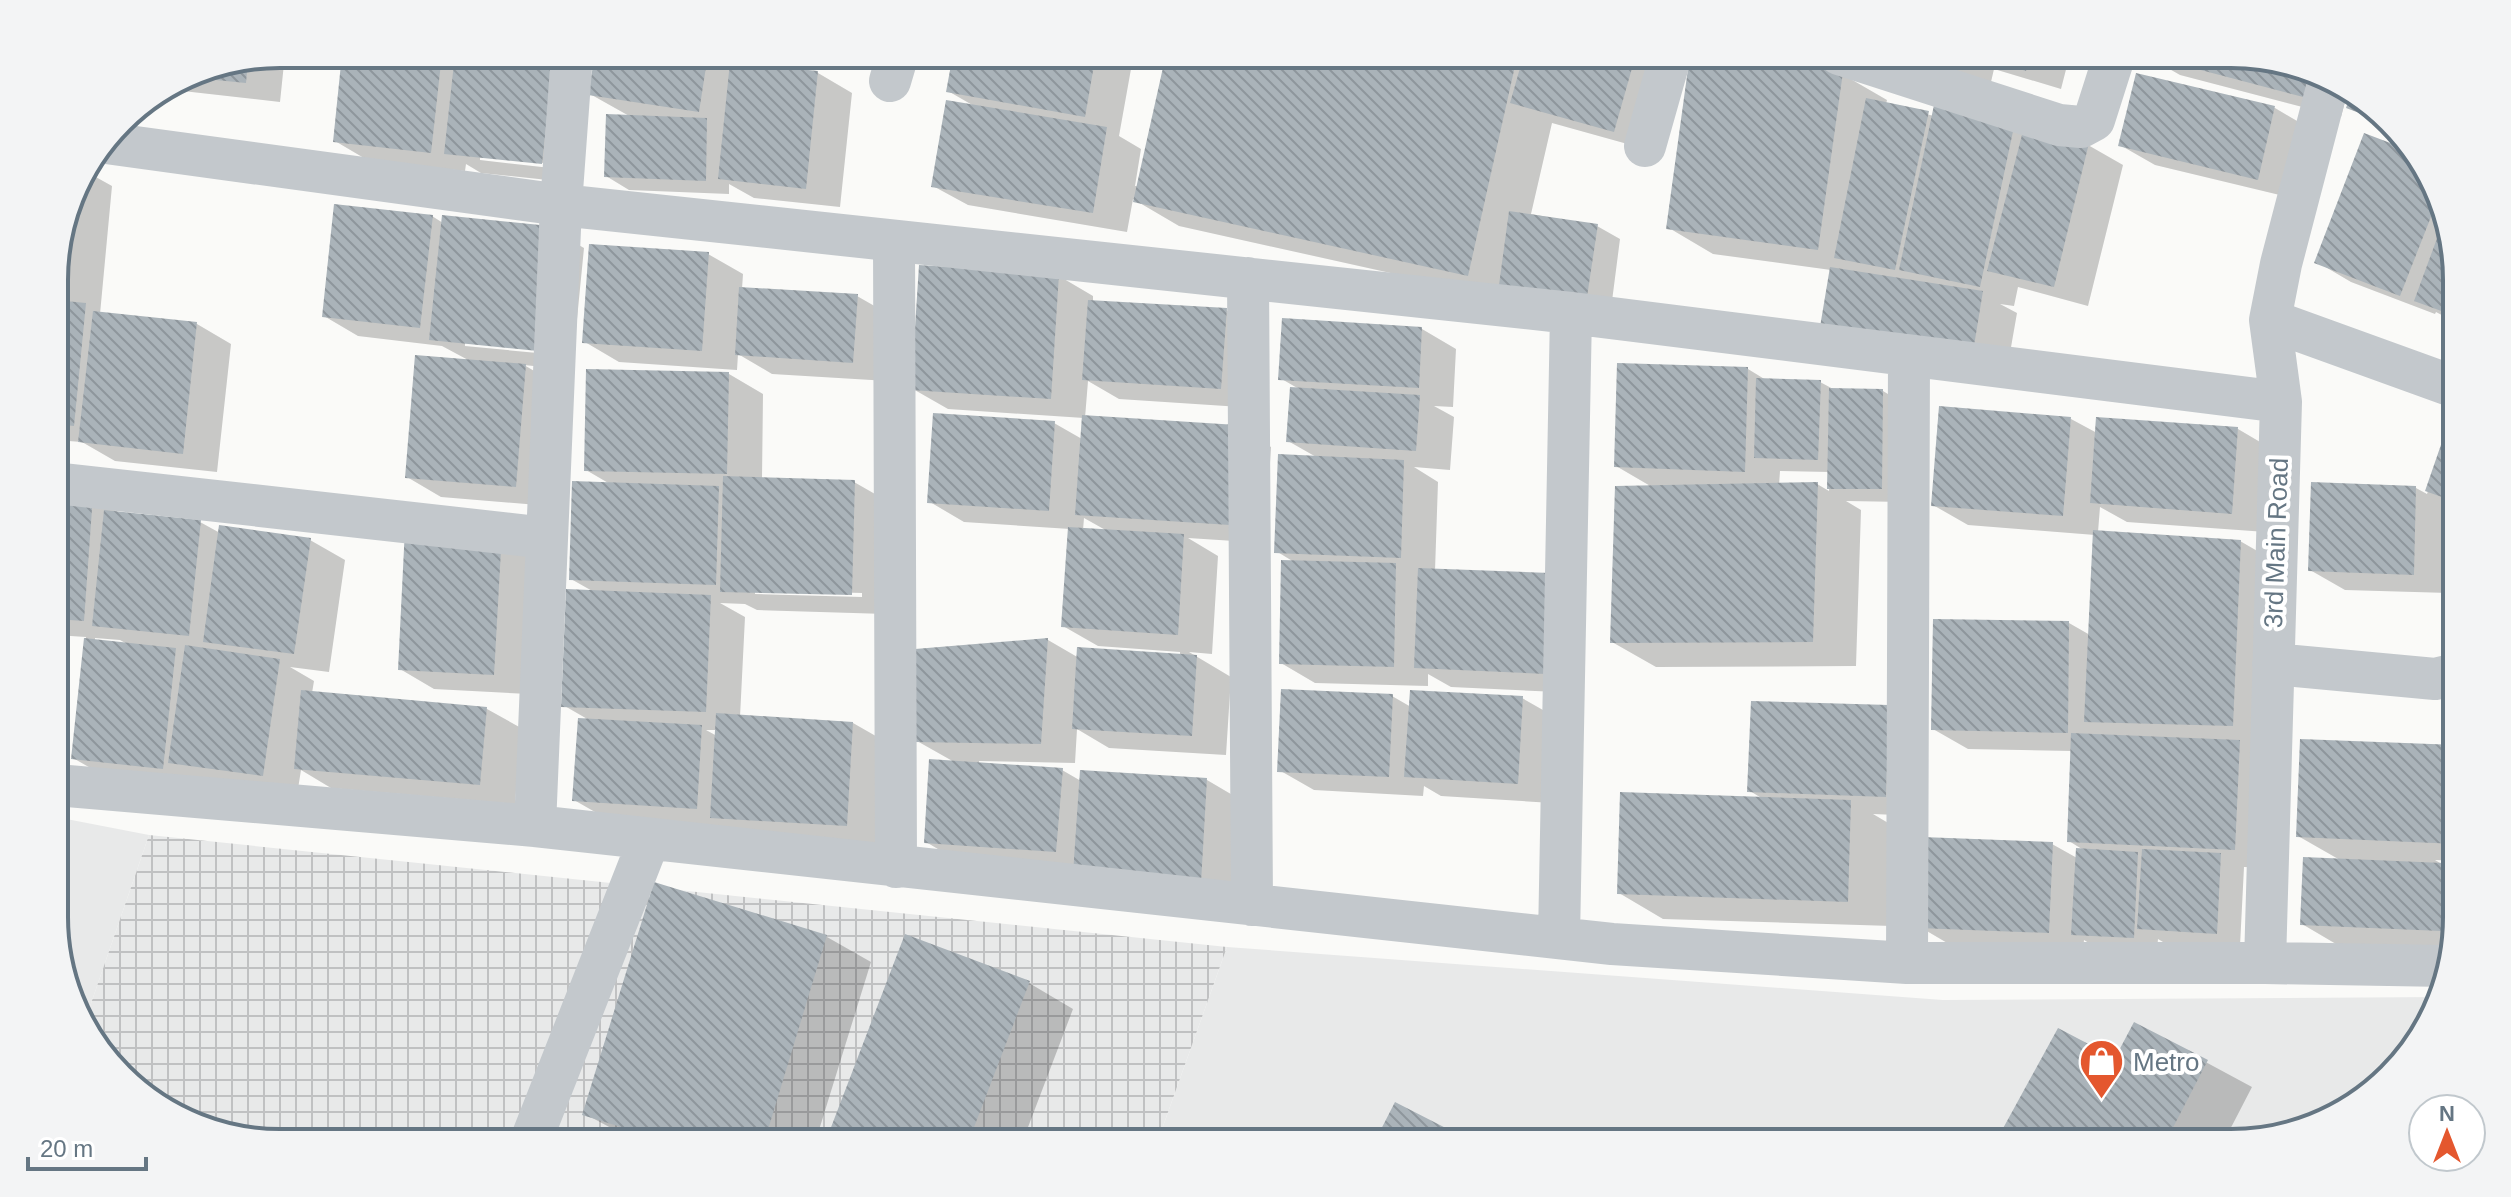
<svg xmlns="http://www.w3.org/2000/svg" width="2511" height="1197" viewBox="0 0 2511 1197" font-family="Arial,sans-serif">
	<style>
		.built { fill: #e8e9e9 }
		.industrial { fill: url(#industrial-grid) }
		.shadow { fill: #0003; fill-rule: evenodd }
		.building { fill: url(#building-back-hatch) }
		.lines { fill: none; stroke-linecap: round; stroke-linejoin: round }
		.street { stroke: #c3c8cc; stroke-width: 42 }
		.labels { text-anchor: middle; stroke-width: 8; stroke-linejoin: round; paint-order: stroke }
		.street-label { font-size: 26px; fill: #657683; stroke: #fff }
		.poi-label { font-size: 26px; fill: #657683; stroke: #fff; text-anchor: start }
		.rim { fill: none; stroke: #657683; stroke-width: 4 }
	</style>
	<defs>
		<pattern id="industrial-grid" width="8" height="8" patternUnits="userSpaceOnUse" patternTransform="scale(2)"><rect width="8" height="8" fill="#e8e9e9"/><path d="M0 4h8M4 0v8" fill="none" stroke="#c0c1c2"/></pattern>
		<pattern id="building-back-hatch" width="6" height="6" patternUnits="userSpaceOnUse" patternTransform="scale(2)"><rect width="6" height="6" fill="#aab3b9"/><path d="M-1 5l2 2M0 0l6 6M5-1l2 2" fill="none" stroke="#8e969c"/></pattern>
	</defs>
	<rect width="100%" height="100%" fill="#fafaf8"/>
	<path class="built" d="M56 817 149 835 86 1018 56 947Z
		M1227 947 1943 1000 2441 997 2440 1004 2357 1105 2245 1143H1157Z"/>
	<path class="industrial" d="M149 835 1227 947 1157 1143H280L193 1126 100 1054 86 1018Z"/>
	<path class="shadow" d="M285 54 280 102 165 89 194 71Z
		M344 54H590L576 183 481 173 466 164 465 171 369 161 335 141ZM480 156 552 164 551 168 480 160Z
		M597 54H717L734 64 818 73 852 93 840 207 754 198 729 184V194L629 190 606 176 631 117 590 94Z
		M732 54H753L752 59Z
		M955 54H1104L1131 69 1119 136 1141 149 1135 186H1138L1168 54H1676L1649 150 1552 123 1531 214 1597 226 1620 239 1611 309 1512 300 1179 226 1133 199 1127 232 968 205 933 186 974 106 948 91Z
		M1899 54H2070L2061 89 1994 69 1991 82Z
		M2231 54 2318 71 2347 94 2341 117 2180 75 2145 55Z
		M1842 74 1887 100 1886 104 1934 116 2088 145 2123 165 2088 306 2018 287 2014 306 2000 304 2017 313 2007 370 1831 270 1713 254 1669 228Z
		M2137 75 2275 108 2309 128 2292 198 2155 165 2120 145Z
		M2352 97 2396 132 2348 107Z
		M2365 135 2415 155 2455 251V322L2436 312 2435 314 2351 282 2317 262Z
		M85 171 112 186 100 314 197 324 231 344 217 472 115 461 82 442 55 440V265L77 181Z
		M432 216 443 223 549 228 584 248 572 370 524 365 560 386 550 506 441 497 407 477 470 361 442 346 358 336 324 316ZM465 342 548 350V354L465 346Z
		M708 254 743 274 742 289 857 296 892 316 888 381 772 374 738 354 737 370 619 362 585 342Z
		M1059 276 1093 296V302L1226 310 1261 330 1256 408 1119 399 1088 381 1085 418 1236 427 1271 447 1265 543 1188 538 1218 556 1212 654 1189 652 1231 677 1226 755 1109 748 1077 729 1075 763 979 761V765L1062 770 1081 781 1207 780 1241 800 1235 901 960 862 926 842 956 763 917 741 1048 640 1079 658 1180 656V652L1098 646 1063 626 1070 529 964 522 930 502 1054 423 1082 439 1084 418 948 409 913 389ZM1084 518 1109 532 1083 530Z
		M1422 329 1456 349 1453 407 1434 406 1454 417 1450 470 1414 467 1438 482 1435 571 1580 693 1451 687 1428 674V686L1315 683 1281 663 1294 562 1276 551 1318 458 1288 441 1299 389 1280 378Z
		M1748 369 1766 380 1820 382 1835 390 1883 391 1906 405 1905 502 1846 501 1861 510 1856 666 1656 667 1612 642 1652 487 1616 466ZM1780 471 1830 472 1829 491 1817 484 1779 485Z
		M729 374 763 394 762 479 854 482 889 502 886 614 757 610 745 604 720 603 745 617 740 717 853 723 888 743 881 845 609 820 574 800 589 720 563 705 594 592 571 579 610 484 586 470ZM755 590 862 593V597L755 594ZM706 730H717V736Z
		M2454 413 2456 507 2451 504 2449 593 2345 590 2310 570 2416 488 2427 494Z
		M2071 419 2097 433 2238 429 2272 449 2266 532 2127 522 2100 507 2098 532 2240 541 2285 567 2269 868 2244 867 2240 946 2163 942 2158 939 2157 950 2097 948 2084 940 2083 952 1954 947 1920 927 2052 844 2077 858 2085 851 2069 841 2073 751 1968 749 1933 729 2069 623 2090 635 2095 535 1968 525 1933 505Z
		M55 494 92 497 121 514 200 522 220 533 310 540 345 560 329 672 290 667 314 681 312 693 487 709 521 728 515 804 331 788 301 770 297 795 108 778 73 758 86 637 55 635ZM95 638 120 640 129 645 95 641Z
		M406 530 536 554 529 694 434 689 400 669Z
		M1392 696 1411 707 1522 698 1557 718 1552 803 1441 796 1424 786 1423 796 1314 790 1279 770Z
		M1888 707 1921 816 1873 814 1895 827 1892 926 1663 919 1619 893 1763 799 1750 791Z
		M2457 747V861L2435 860 2457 873V917L2451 949 2336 944 2302 924 2340 860 2298 836Z
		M655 885 827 937 871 962 815 1143H639L585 1114Z
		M906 937 1029 983 1073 1009 1022 1143H827Z
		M2135 1024 2252 1087 2223 1143H1997L2116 1060Z"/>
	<path class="building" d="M342 54H442L431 153 333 142Z
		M455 54H554L542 164 444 154Z
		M595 54H708L699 112 588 95Z
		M953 54H1096L1085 117 946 92Z
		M1166 54H1463L1515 66 1468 276 1133 202Z
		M1524 54H1636L1614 132 1510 103Z
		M1690 54H1710L1843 72 1818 250 1666 229Z
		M1923 54H1959L1956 64Z
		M1969 54H2031L2026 71Z
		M2140 54H2231L2314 71 2307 98Z
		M248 60 246 83 185 77 194 71Z
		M730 62 818 71 806 189 718 179Z
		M2136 73 2275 106 2258 180 2118 146Z
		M2350 96 2381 120V121L2346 108Z
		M1866 98 1929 111 1895 270 1834 258Z
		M946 100 1107 127 1093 213 931 187Z
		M1934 105 2015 122 1980 287 1899 270Z
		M606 114 707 118 706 181 604 177Z
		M2024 127 2089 143 2054 287 1987 271Z
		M2364 133 2414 152 2436 204 2400 296 2314 263Z
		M74 193 66 292 55 291V265Z
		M334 204 433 215 420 328 322 317Z
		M1509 211 1598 224 1587 297 1499 285Z
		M442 215 550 226 538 351 429 340Z
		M2443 222 2455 251V316L2414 301Z
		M589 244 709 252 702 351 582 343Z
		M919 265 1059 274 1051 399 911 390Z
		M1830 267 1983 291 1973 352 1820 327Z
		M739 287 858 294 853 363 735 355Z
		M55 300 86 303 74 426 55 424Z
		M1088 300 1227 308 1221 389 1082 380Z
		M93 311 197 322 183 454 78 442Z
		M1282 318 1422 327 1419 388 1278 380Z
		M415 355 526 364 516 487 405 478Z
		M1617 363 1748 367 1745 472 1614 467Z
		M586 369 729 372 727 474 584 471Z
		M1756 378 1821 380 1818 460 1754 458Z
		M1290 387 1420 395 1416 451 1286 442Z
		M1829 388 1883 389 1882 489H1827Z
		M1939 406 2071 417 2063 516 1931 506Z
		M2453 410 2456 411V502L2425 491Z
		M933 413 1055 421 1049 511 927 503Z
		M1082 415 1237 425 1230 525 1075 515Z
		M2096 417 2238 427 2232 514 2090 503Z
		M1278 454 1404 460 1401 558 1274 553Z
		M723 476 855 480 852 595 720 592Z
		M572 481 719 486 716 585 569 580Z
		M1818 482 1813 642 1610 643 1615 486Z
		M2311 482 2416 486 2414 575 2308 571Z
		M55 492 93 495 84 621 55 619Z
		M104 510 201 520 189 636 92 626Z
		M219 525 311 538 294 654 203 642Z
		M1068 527 1184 534 1178 635 1061 627Z
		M405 528 502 532 494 675 398 670Z
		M2093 530 2241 540 2233 726 2084 722Z
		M1281 560 1396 563 1394 667 1279 664Z
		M1418 568 1550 573 1546 674 1414 668Z
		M566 589 711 595 706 712 561 707Z
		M1933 619 2069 621 2068 733 1931 730Z
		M84 638 176 648 163 769 71 759Z
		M1048 638 1041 744 915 742V649Z
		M185 645 280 659 263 776 168 763Z
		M1077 647 1197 655 1192 736 1072 729Z
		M1281 689 1393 694 1389 777 1277 772Z
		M301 690 487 707 480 785 294 769Z
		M1410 690 1523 696 1518 784 1404 777Z
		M1751 701 1889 705 1886 797 1747 792Z
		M716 713 853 722 847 826 710 818Z
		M578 718 702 725 697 809 572 801Z
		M2071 733 2240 740 2235 850 2067 842Z
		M2300 739 2457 745V844L2296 837Z
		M929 759 1063 768 1056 852 924 843Z
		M1080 770 1207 778 1201 883 1073 874Z
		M1620 792 1851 800 1848 902 1617 894Z
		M1922 837 2053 842 2049 933 1918 928Z
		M2076 848 2138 852 2134 938 2071 935Z
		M2142 849 2221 853 2217 934 2137 929Z
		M2303 857 2443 863 2441 931 2300 925Z
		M654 882 827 935 764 1143H673L582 1115Z
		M905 934 1030 981 968 1143H825Z
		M2134 1022 2208 1060 2165 1143H1995L2058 1028 2115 1058Z
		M1395 1102 1475 1143H1374Z"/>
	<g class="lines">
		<path class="street" d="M1839 54 2059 125 2081 127 2094 120 2115 54
			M890 81 898 54
			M106 143 561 205 1571 313 2281 402
			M1645 146 1671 54
			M894 241 896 867
			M1248 278 1252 905
			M2270 320 2455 387
			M55 483 547 538
			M2273 664 2435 679 2456 674
			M56 785 535 826 1612 944 1907 963H2265L2447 966
			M535 826 561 205 572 54
			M1559 938 1571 313
			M1907 963 1909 356
			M2265 963 2281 402 2270 320 2281 264 2329 80
			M530 1143 649 840"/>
	</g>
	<defs>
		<symbol id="shop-pin" viewBox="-11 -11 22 30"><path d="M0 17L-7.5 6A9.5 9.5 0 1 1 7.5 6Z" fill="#e4572e" stroke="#fff"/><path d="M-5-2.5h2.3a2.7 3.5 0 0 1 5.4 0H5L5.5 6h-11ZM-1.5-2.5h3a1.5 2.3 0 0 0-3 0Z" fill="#fff"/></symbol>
	</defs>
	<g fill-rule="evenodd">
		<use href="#shop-pin" x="2076" y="1036" width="51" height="69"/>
	</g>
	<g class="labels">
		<g class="street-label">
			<text transform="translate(2276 543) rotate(-88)" y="9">3rd Main Road</text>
		</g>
		<g class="poi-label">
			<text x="2133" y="1071">Metro</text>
		</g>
	</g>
	<path d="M0 0H2511V1197H0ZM280 68H2231A212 212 0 0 1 2443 280V917A212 212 0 0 1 2231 1129H280A212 212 0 0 1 68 917V280A212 212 0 0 1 280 68Z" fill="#f3f4f5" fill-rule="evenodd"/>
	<path class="rim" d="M280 68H2231A212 212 0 0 1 2443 280V917A212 212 0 0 1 2231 1129H280A212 212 0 0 1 68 917V280A212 212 0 0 1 280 68Z"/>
	<g transform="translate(2447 1133)"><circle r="38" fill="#ffffff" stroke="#c1c8cd" stroke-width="2"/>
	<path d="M0-6L14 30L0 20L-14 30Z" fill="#e4572e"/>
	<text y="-12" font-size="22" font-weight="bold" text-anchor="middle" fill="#657683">N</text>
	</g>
	<path d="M28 1157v12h118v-12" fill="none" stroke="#657683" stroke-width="4"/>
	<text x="40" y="1157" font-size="24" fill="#657683" stroke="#ffffff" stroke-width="6" paint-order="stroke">20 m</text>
</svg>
